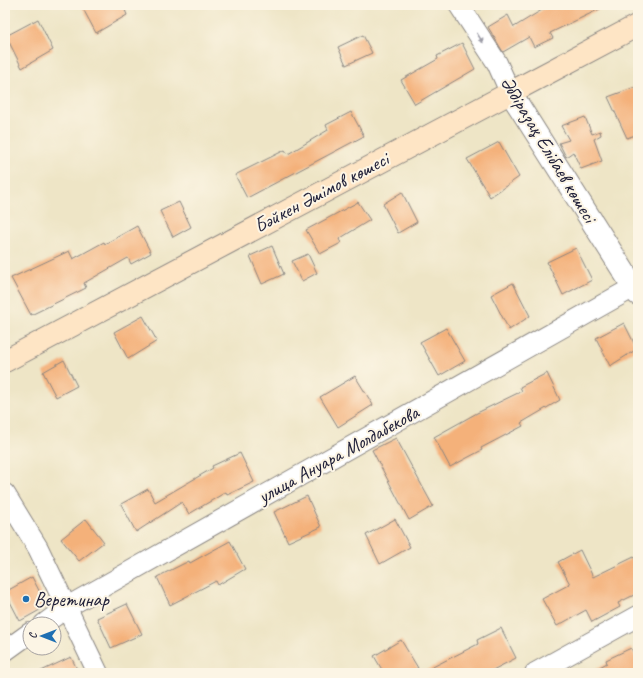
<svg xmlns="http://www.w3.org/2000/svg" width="643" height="678" viewBox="0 0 643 678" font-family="Caveat,sans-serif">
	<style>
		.building { fill: #f4b17a }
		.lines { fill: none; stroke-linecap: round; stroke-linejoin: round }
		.minor-casing { stroke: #888480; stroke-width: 22 }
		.tertiary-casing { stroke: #888480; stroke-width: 24 }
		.secondary-casing { stroke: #888480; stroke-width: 24 }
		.minor { stroke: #fff; stroke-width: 20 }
		.tertiary { stroke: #fff; stroke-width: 22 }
		.secondary { stroke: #fee5c5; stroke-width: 22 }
		.oneway { fill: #9c9ca7 }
		.poi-dot { fill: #1f6fb2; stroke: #fcf5e5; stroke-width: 1.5 }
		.labels { text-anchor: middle; stroke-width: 4; stroke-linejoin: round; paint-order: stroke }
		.street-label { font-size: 20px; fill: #22223b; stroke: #fcf5e5 }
		.poi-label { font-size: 20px; fill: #22223b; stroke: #fcf5e5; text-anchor: start }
	</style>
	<rect width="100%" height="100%" fill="#fcf5e5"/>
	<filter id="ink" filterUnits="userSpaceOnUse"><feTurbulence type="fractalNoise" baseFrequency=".025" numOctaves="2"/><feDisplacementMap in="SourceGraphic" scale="8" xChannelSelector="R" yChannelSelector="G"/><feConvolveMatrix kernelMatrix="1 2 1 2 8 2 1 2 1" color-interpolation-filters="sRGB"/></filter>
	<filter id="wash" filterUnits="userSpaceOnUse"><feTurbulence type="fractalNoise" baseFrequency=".012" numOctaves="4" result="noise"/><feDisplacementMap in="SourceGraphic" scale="16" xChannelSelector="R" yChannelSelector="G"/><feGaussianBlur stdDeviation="0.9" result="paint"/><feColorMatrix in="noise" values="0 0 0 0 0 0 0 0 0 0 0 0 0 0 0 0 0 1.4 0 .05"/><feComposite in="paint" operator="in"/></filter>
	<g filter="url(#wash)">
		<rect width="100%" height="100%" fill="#eee5c6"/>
		<g id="blocks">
			<path class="building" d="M81 5H123L127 15 96 33Z
				M550 5H608L550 33 553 38 534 47 529 37 503 52 488 27 508 15 514 27Z
				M38 19 53 50 22 68 6 36Z
				M363 35 372 53 346 65 338 47Z
				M462 43 475 69 415 104 401 80 438 59 437 56Z
				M638 86V134L627 138 608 97Z
				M351 112 364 136 247 198 235 175 285 150 288 154 328 130 326 125Z
				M585 117 592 134 600 131 601 135 594 139 602 161 581 169 573 152 566 157 559 143 569 140 561 126Z
				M499 142 519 177 490 197 467 159Z
				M402 192 417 222 398 233 383 204Z
				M179 202 191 227 173 237 160 211Z
				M358 202 370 220 339 239 341 243 320 254 306 230Z
				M137 226 151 253 131 264 128 258 84 283 86 288 31 315 11 278 69 251 73 259 104 242 105 244Z
				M272 246 284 274 262 284 250 256Z
				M576 248 592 280 563 295 547 262Z
				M308 254 317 273 302 281 292 261Z
				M513 283 530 316 509 330 491 295Z
				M143 316 157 341 128 359 114 332Z
				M624 323 637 349 610 366 596 338Z
				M446 328 465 361 439 376 420 342Z
				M64 360 77 386 56 397 43 372Z
				M547 373 560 400 521 423 523 426 481 448 482 450 450 467 434 437 477 413 522 391 520 387Z
				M355 376 373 405 338 427 320 397Z
				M396 438 433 506 409 520 372 450Z
				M240 453 254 482 227 495 226 492 189 514 182 502 136 532 121 504 148 489 155 502 213 468 212 466Z
				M307 496 321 527 288 542 274 512Z
				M86 519 104 542 79 561 61 539Z
				M395 519 410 547 380 564 366 535Z
				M230 541 245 569 218 585 216 581 170 605 157 577 189 561 190 563Z
				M580 550 593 577 634 557 638 565V593L618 603 620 607 592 622 586 610 557 626 542 599 570 584 558 562Z
				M32 577 47 606 20 621 5 592Z
				M127 604 142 634 111 648 97 618Z
				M501 628 516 658 487 673H421L478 644 477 640Z
				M401 640 418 668 409 673H384L374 656Z
				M631 648 638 661V673H589L607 663 606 660Z
				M71 657 79 673H37Z"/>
		</g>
	</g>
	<g filter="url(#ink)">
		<use href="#blocks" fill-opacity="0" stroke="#888480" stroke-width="1"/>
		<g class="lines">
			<defs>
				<path id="minor" d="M459 5 497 63 510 92
					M5 494 38 548 98 673
					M44 624 67 607 634 287
					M5 651 30 633
					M535 673 638 616"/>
				<path id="tertiary" d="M510 92 638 294"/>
				<path id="secondary" d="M5 361 638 25"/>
			</defs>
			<use href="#minor" class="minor-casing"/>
			<use href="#tertiary" class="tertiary-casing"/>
			<use href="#secondary" class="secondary-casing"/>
			<use href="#minor" class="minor"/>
			<use href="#tertiary" class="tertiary"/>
			<use href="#secondary" class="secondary"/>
		</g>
		<defs><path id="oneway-solid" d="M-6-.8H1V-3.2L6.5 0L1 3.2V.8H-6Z"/></defs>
		<use class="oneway" href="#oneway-solid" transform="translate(480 38) rotate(57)"/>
	</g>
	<circle class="poi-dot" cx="26" cy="599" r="4"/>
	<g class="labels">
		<g class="street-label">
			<text transform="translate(549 149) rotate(59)" y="7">Әбдіразақ Елібаев көшесі</text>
			<text transform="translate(321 192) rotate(-28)" y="7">Бәйкен Әшімов көшесі</text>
			<text transform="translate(338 454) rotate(-29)" y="7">улица Ануара Молдабекова</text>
		</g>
		<g class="poi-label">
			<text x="34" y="606">Веретинар</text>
		</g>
	</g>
	<rect width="643" height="678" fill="none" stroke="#fcf5e5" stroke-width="20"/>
	<g transform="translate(42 636) rotate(270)"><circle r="19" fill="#fcf5e5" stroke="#a5a1a1"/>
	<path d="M0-3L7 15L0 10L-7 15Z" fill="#1f6fb2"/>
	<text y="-6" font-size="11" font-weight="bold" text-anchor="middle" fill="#22223b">С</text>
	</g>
</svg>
